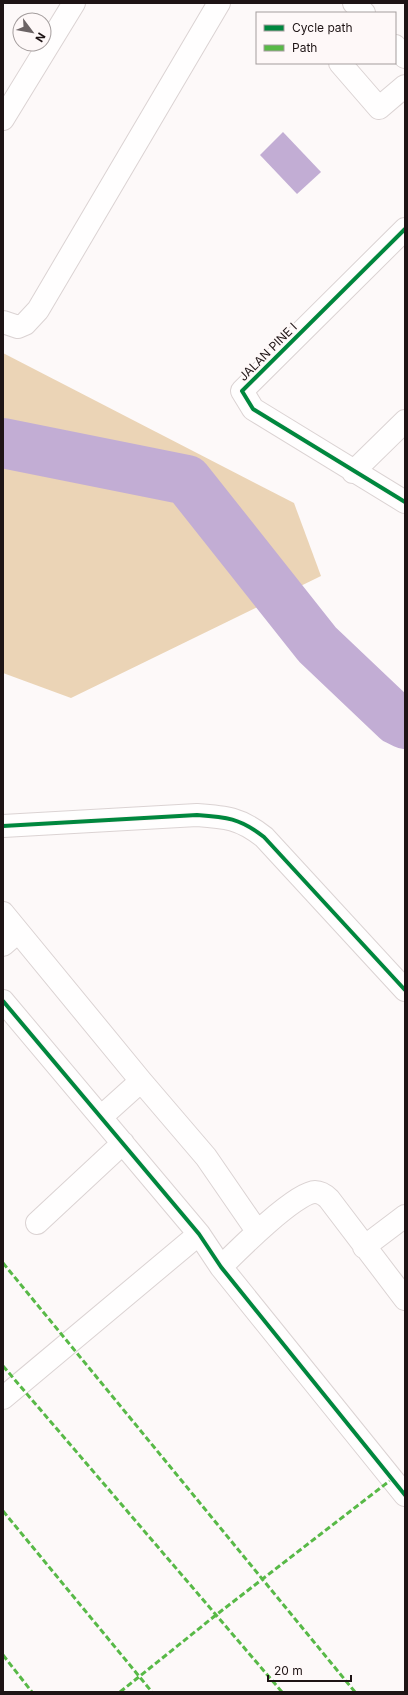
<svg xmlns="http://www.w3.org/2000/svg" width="408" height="1695" viewBox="0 0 408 1695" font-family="Inter,sans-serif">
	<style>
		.forest { fill: #ebd4b6 }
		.water { fill: #c2add4 }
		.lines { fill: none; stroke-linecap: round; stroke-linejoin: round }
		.river { stroke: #c2add4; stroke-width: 50 }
		.minor-casing { stroke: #dbd3d3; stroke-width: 24 }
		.minor { stroke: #fffefe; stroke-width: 22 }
		.quiet { stroke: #58b947; stroke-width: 3; stroke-dasharray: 6 3; stroke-linecap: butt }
		.cycleway-casing { stroke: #fef8f8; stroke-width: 6 }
		.cycleway { stroke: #00873e; stroke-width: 4 }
		.labels { text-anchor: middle; stroke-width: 4; stroke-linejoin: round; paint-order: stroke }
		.street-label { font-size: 12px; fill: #1e1415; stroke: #fef8f8 }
	</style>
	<rect width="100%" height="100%" fill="#fdf9f9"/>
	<path class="forest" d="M3 353 294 503 321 576 71 698 3 673Z"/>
	<path class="water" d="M283 132 321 172 297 194 260 155Z"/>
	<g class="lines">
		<path class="river" d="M3 443 187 480 317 644 397 720 405 724"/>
		<defs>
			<path id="minor" d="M354 3 364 13
				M395 46 405 57
				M340 63 379 108 405 86
				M3 119 74 3
				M405 229 242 391 253 409 405 502
				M3 322 18 327 25 324 38 310 219 3
				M353 472 405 421
				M3 826 197 815C226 817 240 818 264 837L405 990
				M3 913 141 1081 206 1157 257 1231
				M3 945 18 932
				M3 1001 199 1234 221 1267 405 1495
				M101 1117 141 1081
				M37 1223 123 1143
				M364 1247 405 1216
				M221 1267C237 1251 296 1192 315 1192 321 1192 325 1195 329 1199L405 1299
				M3 1398 199 1234"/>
		</defs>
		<use href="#minor" class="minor-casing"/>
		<use href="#minor" class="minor"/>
		<path class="quiet" d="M3 1263 355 1692
			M3 1366 282 1692
			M3 1511 152 1692
			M3 1655 32 1692
			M120 1692 216 1615 392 1479"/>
		<defs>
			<path id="cycleway" d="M405 229 242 391 253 409 405 502
				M3 826 197 815C226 817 240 818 264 837L405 990
				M3 1001 199 1234 221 1267 405 1495"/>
		</defs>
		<use href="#cycleway" class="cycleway-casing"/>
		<use href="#cycleway" class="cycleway"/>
	</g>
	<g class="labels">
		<g class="street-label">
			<text transform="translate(268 352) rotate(-45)" y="4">JALAN PINE I</text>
		</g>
	</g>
	<rect width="408" height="1695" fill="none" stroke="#1e1415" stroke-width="8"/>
	<rect x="256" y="12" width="140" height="52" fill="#fef8f8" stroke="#a49d9d"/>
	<rect x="264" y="25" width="20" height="6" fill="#00873e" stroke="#a49d9d"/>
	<text x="292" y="32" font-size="12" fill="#1e1415">Cycle path</text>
	<rect x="264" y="45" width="20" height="6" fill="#58b947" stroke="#a49d9d"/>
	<text x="292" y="52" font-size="12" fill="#1e1415">Path</text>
	<g transform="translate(32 32) rotate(122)"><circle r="19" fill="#fef8f8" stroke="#a49d9d"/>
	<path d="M0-3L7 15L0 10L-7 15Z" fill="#6c6465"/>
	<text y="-6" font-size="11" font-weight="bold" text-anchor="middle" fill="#1e1415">N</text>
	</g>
	<path d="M268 1675v6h83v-6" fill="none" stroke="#1e1415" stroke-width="2"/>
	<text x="274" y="1675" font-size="12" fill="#1e1415" stroke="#fef8f8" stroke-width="3" paint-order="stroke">20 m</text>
</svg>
